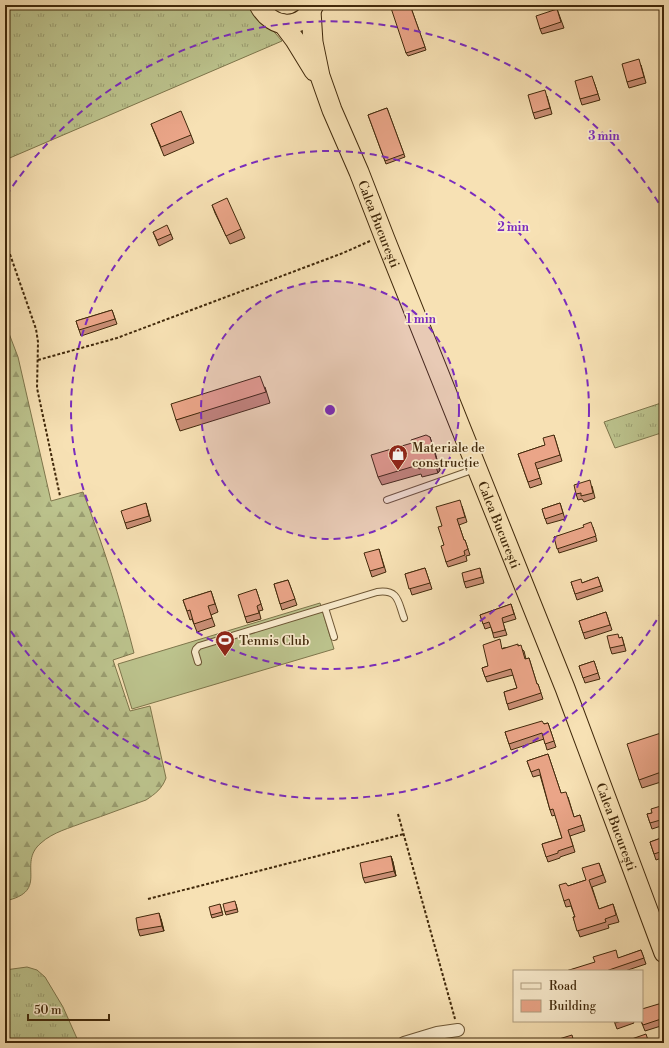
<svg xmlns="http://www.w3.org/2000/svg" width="669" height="1048" viewBox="0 0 669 1048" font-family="'Libre Bodoni',serif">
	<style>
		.grass { fill: url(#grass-tufts); stroke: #7e764c }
		.forest { fill: url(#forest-firs); stroke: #7e764c }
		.pitch { fill: #bcc38d; stroke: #7e764c }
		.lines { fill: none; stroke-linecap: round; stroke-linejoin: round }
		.service-casing { stroke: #6e5735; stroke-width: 8 }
		.minor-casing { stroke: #6e5735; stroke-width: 14 }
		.trunk-casing { stroke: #41290b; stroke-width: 21 }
		.path { stroke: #41290b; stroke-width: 2; stroke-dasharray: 3 2; stroke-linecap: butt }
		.service { stroke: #faecce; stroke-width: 6 }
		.minor { stroke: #faecce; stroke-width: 12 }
		.trunk { stroke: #f7e1b4; stroke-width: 19 }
		.wall { fill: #c98e75; stroke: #41290b }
		.shaded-wall { fill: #a4745f; stroke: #41290b }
		.building { fill: #eaa588; stroke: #41290b }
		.ring { fill: none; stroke: #7b2cbf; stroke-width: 2; stroke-dasharray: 7 5 }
		.labels { text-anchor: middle; stroke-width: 3.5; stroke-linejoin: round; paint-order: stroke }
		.street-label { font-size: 13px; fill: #41290b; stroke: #faecce }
		.poi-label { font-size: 13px; fill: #41290b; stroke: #faecce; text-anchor: start }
		.centre { fill: #7b2cbf; stroke: #faecce; stroke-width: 2 }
		.ring-label { font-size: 12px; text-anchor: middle; font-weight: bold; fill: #7b2cbf; stroke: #faecce; stroke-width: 3.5; stroke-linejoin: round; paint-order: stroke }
	</style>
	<defs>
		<pattern id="grass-tufts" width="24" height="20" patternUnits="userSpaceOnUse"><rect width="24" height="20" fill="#bcc38d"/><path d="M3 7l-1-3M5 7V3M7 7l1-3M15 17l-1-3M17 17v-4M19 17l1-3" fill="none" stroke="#9a9e71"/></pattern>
		<pattern id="forest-firs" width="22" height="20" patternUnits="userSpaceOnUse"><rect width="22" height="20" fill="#bcc38d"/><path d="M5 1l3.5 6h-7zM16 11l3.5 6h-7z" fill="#9a9e71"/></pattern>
	</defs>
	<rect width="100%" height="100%" fill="#f7e1b4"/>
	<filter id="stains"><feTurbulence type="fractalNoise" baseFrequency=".005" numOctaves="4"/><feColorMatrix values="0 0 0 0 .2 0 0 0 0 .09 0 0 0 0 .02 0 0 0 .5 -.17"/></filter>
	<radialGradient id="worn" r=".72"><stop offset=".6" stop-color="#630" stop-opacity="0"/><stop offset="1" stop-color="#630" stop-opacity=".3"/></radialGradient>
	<path class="grass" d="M5 5H29L31 6 38 5H251L282 41 5 160Z
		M664 402V432L615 448 604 422Z
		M27 967 37 970 45 977 63 1007 79 1043H5V970Z"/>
	<path class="forest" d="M5 323 18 357 51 501 83 492C103 545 120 598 134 653L113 660 130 711 150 706 166 778C162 789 155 794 146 800 126 807 106 815 85 822 70 828 53 832 41 843 16 864 51 891 5 901Z"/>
	<path class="pitch" d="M320 603 334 649 132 709 118 664Z"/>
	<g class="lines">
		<defs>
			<path id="service" d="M387 500 475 469
				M325 608 334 637
				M198 662 195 652 196 649 199 646 377 592C399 589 398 602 404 618"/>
			<path id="minor" d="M404 1043 437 1033 458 1030"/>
			<g id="trunk">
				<path d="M259 5C272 30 302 31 314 5"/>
				<path id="s1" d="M311 11 313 42 320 76 332 110 359 172 385 239 565 688 664 953"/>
				<path d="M283 24 295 40 314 71"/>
			</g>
		</defs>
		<use href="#service" class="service-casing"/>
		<use href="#minor" class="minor-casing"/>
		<use href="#trunk" class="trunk-casing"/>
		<path class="path" d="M5 240 36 329 38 342 37 388 60 496
			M38 360 117 338 343 253 370 241
			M398 814 455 1019
			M148 899 404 834"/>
		<use href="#service" class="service"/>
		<use href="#minor" class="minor"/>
		<use href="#trunk" class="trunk"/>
	</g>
	<path class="wall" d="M410 5 426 50 408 56 406 53Z
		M557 9 564 28 542 34 540 29Z
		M641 65 646 83 629 88 627 82Z
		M594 82 600 100 582 105 580 99Z
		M547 96 552 114 535 119 533 113Z
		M387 108 405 157 386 164 368 115Z
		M151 124 191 135 194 143 164 156Z
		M212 205 241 229 245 238 230 244 215 213Z
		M153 232 171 234 173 239 159 246Z
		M112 310 117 324 81 336 76 321Z
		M265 387 270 403 180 431 176 420Z
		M554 435 562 461 537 469 542 484 530 488 518 454 545 445Z
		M433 445 440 470 438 473 422 477 421 474 382 485 378 477Z
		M592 486 595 498 584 502 582 499 578 500 576 494Z
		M146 503 151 521 127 529 125 523Z
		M560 503 565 519 547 524 542 509Z
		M462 506 467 522 459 525 464 540H465L470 555 466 556 467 561 448 567 446 562 442 526Z
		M593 527 597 541 559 553 554 537Z
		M379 549 386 572 372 577 370 571Z
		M425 568 432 589 412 595 405 574Z
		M480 568 484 583 466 588 464 582Z
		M598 577 603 591 577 600 571 582 582 583Z
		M288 580 297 605 282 610 274 584Z
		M256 589 263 610 259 611 261 619 247 623 245 617Z
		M211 591 218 612 211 615 215 626 197 632 192 619 190 620 183 600Z
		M511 604 516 619 503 623 507 635 494 638 491 627 485 629 480 615Z
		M606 612 612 630 585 639 579 621Z
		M622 637 626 651 612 654 610 648 619 638Z
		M519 646 524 651 526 659 529 658 537 684H538L543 699 509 710 504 692 517 688 513 675 487 682 482 668 488 666 503 648Z
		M594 661 600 679 585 683 579 666Z
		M548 723 556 747 547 750 544 739 511 750 505 732Z
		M664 732V781L642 788 639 780Z
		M548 754 561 793 568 797 574 817 580 815 585 831 570 836 575 852 560 857V858L548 862 542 844 562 838 555 815 552 816 550 810 540 775 533 777 527 761Z
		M664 805V825L652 829 647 814 652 813Z
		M664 837V857L656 860 650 842Z
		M391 856 393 862 396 876 365 883 363 878Z
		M599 863 606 882 592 887 599 909 613 904 619 922 608 925 609 928 580 937 573 917H575L571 906 566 907 564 901 568 886 586 880Z
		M220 904 223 915 212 918 211 915Z
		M236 904 238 912 226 915 225 912Z
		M161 919 164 931 140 936 138 930Z
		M641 950 646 964 625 971H566L619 958Z
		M664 1008V1025L645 1031 641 1021Z
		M614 1021H633L634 1023 617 1029Z"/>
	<path class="shaded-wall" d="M430 437 440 470 438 473 435 464Z
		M391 856 393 862 396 876 394 871Z
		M159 913 161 919 164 931 162 926Z"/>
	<path class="building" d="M390 5H410L425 47 406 53Z
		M557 9 561 22 540 29 536 16Z
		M639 59 644 77 627 82 622 64Z
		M592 76 598 94 580 99 575 81Z
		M545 90 550 108 533 113 528 95Z
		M387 108 404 154 385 161 368 115Z
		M181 111 191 135 161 147 151 124Z
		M227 198 241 229 226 236 212 205Z
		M167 225 171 234 157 240 153 232Z
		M112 310 115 319 79 330 76 321Z
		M260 376 266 392 176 420 171 404Z
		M426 435 430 437 437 461 435 464 419 469 418 465 378 477 371 455 412 443 411 440Z
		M554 435 560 455 535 463 540 478 528 482 518 454 545 445 543 438Z
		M590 480 593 493 581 496V493L576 494 574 485Z
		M460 500 465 517 457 519 464 540H465L468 549 464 551 465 555 446 562 441 546 444 545 438 527 442 526 436 507Z
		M146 503 149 516 125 523 121 511Z
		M560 503 563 513 545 519 542 509Z
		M591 522 596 536 557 549 554 537 584 527 583 525Z
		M379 549 384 567 370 571 364 553Z
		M425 568 430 583 409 589 405 574Z
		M480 568 482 577 464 582 462 573Z
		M598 577 601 586 575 594 571 582 581 579 582 583Z
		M288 580 295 599 280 604 274 584Z
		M256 589 261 604 257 606 259 613 245 617 238 595Z
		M211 591 215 604 208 606 212 618 194 624 190 610 187 611 183 600Z
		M511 604 514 614 502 618 505 630 493 633 489 622 483 624 480 615Z
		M606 612 610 625 583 633 579 621Z
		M618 634 619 638 622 637 624 645 610 648 607 636Z
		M500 639 502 649 518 644V646L521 645 525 659 529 658 537 684H538L541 693 507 704 504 692 517 688 511 669 485 677 482 668 488 666 483 645Z
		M594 661 598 673 583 678 579 666Z
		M542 721 544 724 548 723 554 741 545 744 542 733 509 744 505 732Z
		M664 732V771L639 780 627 744Z
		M548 754 561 793 566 792 574 817 580 815 583 825 568 830 573 846 558 851V853L546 857 542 844 562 838 553 809 550 810 539 769 531 772 527 761Z
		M664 805V819L650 823 647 814 652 813 651 809Z
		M664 837V854L663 851 654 854 650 842Z
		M391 856 394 871 363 878 360 863Z
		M599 863 603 875 589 880 599 909 613 904 616 915 605 919 606 922 577 931 573 917H575L569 899 564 901 559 885 566 883 568 886 586 880 582 868Z
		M235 901 237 909 225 912 223 904Z
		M220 904 222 912 211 915 209 907Z
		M159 913 162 926 138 930 136 918Z
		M616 950 618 958 641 950 644 958 606 971H566L595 962 593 957Z
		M662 1003 664 1008V1018L643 1025 641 1021H642V1009Z
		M614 1021H622L615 1023Z
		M646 1034 649 1043H627L626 1041Z
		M572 1035 574 1043H546Z"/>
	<circle cx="330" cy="410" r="129" fill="#7b2cbf" fill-opacity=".12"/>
	<g class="ring">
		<circle cx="330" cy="410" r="129"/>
		<circle cx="330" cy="410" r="259"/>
		<path d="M663 610A388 388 0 0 1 6 624M6 196A388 388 0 0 1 663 210"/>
	</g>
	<defs>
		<symbol id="shop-pin" viewBox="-11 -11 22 30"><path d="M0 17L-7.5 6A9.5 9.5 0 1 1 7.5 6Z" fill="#8f2418" stroke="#faecce"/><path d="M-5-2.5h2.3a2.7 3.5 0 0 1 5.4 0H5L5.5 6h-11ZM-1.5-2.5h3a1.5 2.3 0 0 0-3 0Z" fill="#fff"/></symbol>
		<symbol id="stadium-pin" viewBox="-11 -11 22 30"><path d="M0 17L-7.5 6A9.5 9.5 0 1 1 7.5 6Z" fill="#8f2418" stroke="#faecce"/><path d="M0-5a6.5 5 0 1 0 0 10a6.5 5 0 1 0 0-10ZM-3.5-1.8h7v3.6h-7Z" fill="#fff"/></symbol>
	</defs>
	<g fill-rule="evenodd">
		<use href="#shop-pin" x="387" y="443" width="22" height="30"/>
		<use href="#stadium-pin" x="214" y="629" width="22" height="30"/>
	</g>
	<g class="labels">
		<g class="street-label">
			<text dy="5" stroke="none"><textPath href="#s1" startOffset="225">Calea București</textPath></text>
			<text dy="5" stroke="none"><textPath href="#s1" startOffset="549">Calea București</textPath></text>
			<text dy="5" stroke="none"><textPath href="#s1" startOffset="873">Calea București</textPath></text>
		</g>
		<g class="poi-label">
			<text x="412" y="452">Materiale de<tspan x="412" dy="15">construcție</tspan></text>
			<text x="239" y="645">Tennis Club</text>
		</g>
	</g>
	<circle cx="330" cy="410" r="6" class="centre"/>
	<g class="ring-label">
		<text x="604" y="140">3 min</text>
		<text x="513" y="231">2 min</text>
		<text x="421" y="323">1 min</text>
	</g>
	<rect width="669" height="1048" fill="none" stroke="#f7e1b4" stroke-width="20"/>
	<rect x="6" y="6" width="657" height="1036" fill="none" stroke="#41290b" stroke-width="2"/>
	<rect x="10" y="10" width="649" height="1028" fill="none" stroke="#41290b"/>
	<rect x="513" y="970" width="130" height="52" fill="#faecce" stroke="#b09e80"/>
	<rect x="521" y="983" width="20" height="6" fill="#faecce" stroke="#b09e80"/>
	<text x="549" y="990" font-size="12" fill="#41290b">Road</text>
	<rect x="521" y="1000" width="20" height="12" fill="#eaa588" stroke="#b09e80"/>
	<text x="549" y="1010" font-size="12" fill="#41290b">Building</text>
	<path d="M28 1014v6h81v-6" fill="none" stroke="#41290b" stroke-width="2"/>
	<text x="34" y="1014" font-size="12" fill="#41290b" stroke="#faecce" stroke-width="3" paint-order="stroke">50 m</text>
	<rect width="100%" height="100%" filter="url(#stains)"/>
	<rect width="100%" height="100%" fill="url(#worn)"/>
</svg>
